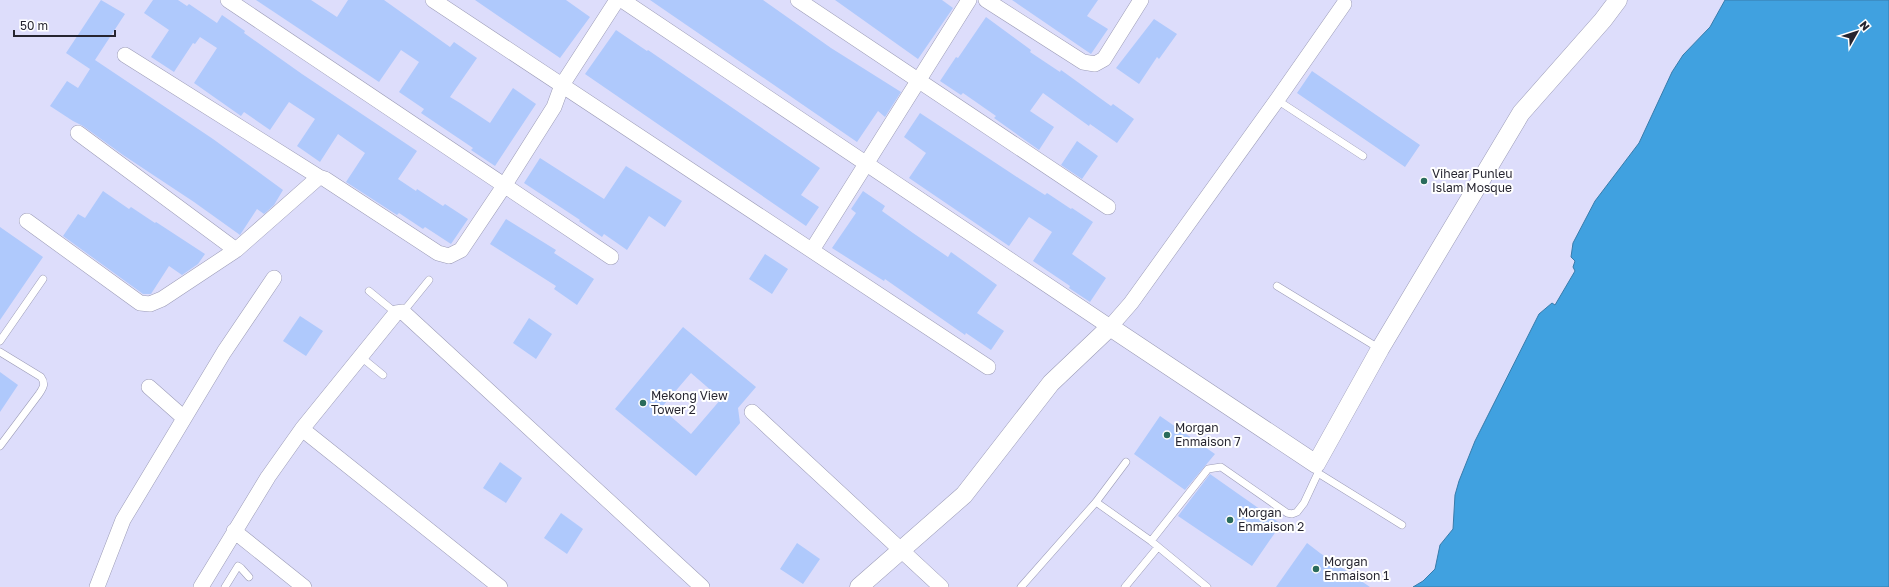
<svg xmlns="http://www.w3.org/2000/svg" width="1889" height="587" viewBox="0 0 1889 587" font-family="'Golos Text',sans-serif">
	<style>
		.water { fill: #40a1e0; stroke: #387cab }
		.building { fill: #afc9fc; fill-rule: evenodd }
		.lines { fill: none; stroke-linecap: round; stroke-linejoin: round }
		.service-casing { stroke: #9c9cb7; stroke-width: 8 }
		.minor-casing { stroke: #9c9cb7; stroke-width: 16 }
		.tertiary-casing { stroke: #9c9cb7; stroke-width: 19 }
		.service { stroke: #fff; stroke-width: 7 }
		.minor { stroke: #fff; stroke-width: 15 }
		.tertiary { stroke: #fff; stroke-width: 18 }
		.poi-dot { fill: #2a6c5c; stroke: #fff; stroke-width: 1.5 }
		.labels { text-anchor: middle; stroke-width: 4; stroke-linejoin: round; paint-order: stroke }
		.poi-label { font-size: 12px; fill: #262530; stroke: #fff; text-anchor: start }
	</style>
	<rect width="100%" height="100%" fill="#ddddfb"/>
	<path class="water" d="M1725 0H1889V587H1413L1423 581 1435 569 1440 545 1453 529 1455 495 1459 481 1475 441 1539 314 1552 303 1555 305 1575 271 1573 267 1575 261 1571 257 1573 243 1595 201 1639 143 1672 72 1683 55 1710 27Z"/>
	<path class="building" d="M101 0 125 14 95 60 213 139 283 190 274 205 264 214 257 209 240 235 194 202 123 155 83 126 73 121 50 106 67 81 78 88 90 69 66 53Z
		M153 0H178L187 6 189 4 217 23 222 15 245 31 244 33 302 74 417 151 398 179 416 191 417 189 443 206 445 204 468 219 451 244 425 227 423 229 399 213 397 215 346 182 365 153 338 134 320 162 297 146 315 119 289 102 270 130 244 112 241 116 194 83 217 48 200 37 195 44 193 43 174 72 151 57 169 30 144 13Z
		M256 0H311L337 17 348 0H384L450 47 454 42 477 58 450 97 460 103 490 123 513 88 536 104 495 166 471 150 473 148 421 113 424 109 399 92 419 62 401 50 379 82Z
		M475 0H566L590 17 560 58Z
		M650 0H763L831 48 901 92 885 117 878 111 857 142Z
		M835 0H942L953 8 918 59Z
		M1012 0H1098L1087 16 1108 29 1091 54Z
		M986 17 1031 50 1030 52 1060 72 1061 70 1111 106 1113 104 1134 119 1117 143 1090 124 1089 126 1043 93 1030 111 1054 127 1039 150 994 118 996 116 963 93 961 95 940 81 956 57 958 58Z
		M1154 19 1177 34 1159 59 1157 57 1139 84 1116 68Z
		M616 30 647 51 648 50 820 168 801 195 819 207 806 226 585 74Z
		M1312 71 1420 145 1405 167 1297 93Z
		M920 113 1020 179 1045 195 1047 193 1071 209 1072 208 1093 222 1072 254 1106 278 1090 302 1069 288 1070 286 1033 261 1052 232 1029 217 1009 246 909 178 926 153 904 137Z
		M1077 141 1098 156 1082 179 1061 165Z
		M540 158 604 199 626 166 682 201 665 227 649 216 627 250 604 234 602 237 579 221 580 220 524 183Z
		M103 191 129 209 131 207 155 223 156 222 205 254 198 264 182 275 169 266 151 294H143L63 236 78 214 85 218Z
		M863 191 885 206 882 211 913 233 948 257 951 252 997 285 977 313 1004 331 991 350 966 333 965 335 885 279 884 281 832 248 856 213 851 209Z
		M506 219 556 250 554 253 594 279 577 305 554 289 556 286 490 244Z
		M0 227 43 257 0 320Z
		M765 254 788 269 772 294 749 279Z
		M300 316 323 331 306 356 283 341Z
		M529 318 552 334 536 359 513 343Z
		M683 327 756 387 738 408 740 423 696 476 615 409ZM691 373 721 399 691 434 661 408Z
		M0 372 18 385 0 412Z
		M1160 416 1215 454 1185 490 1134 454Z
		M500 462 522 478 506 503 483 488Z
		M1210 474 1281 524 1252 566 1178 516Z
		M561 513 583 529 567 554 544 538Z
		M797 543 820 559 803 584 780 569Z
		M1307 543 1320 553 1370 587H1276Z"/>
	<g class="lines">
		<defs>
			<path id="service" d="M1277 100 1363 156
				M1277 286 1380 349
				M369 291 396 313
				M403 312 429 280
				M0 341 43 279
				M0 352 41 377C46 384 43 388 39 394L0 446
				M361 357 383 375
				M1318 473 1402 525
				M1096 502 1151 541 1207 587
				M1151 541 1208 469 1221 467 1287 513 1292 514 1297 512 1304 503 1318 473 1317 464
				M225 587 238 566 241 568 249 577
				M1021 587 1096 502 1126 462
				M1125 587 1158 547"/>
			<path id="minor" d="M228 0 611 257
				M433 0 988 367
				M622 0 1110 327 1131 303 1277 100 1344 4
				M798 0 1108 207
				M986 0 1083 62 1095 64 1104 59 1141 0
				M125 55 319 177 325 179 438 253 449 256 461 250 504 186 554 107 562 85 617 0
				M78 133 236 250
				M27 221 140 303 150 304 162 299 236 250 319 177
				M812 250 969 0
				M149 387 184 418
				M752 412 941 587
				M302 429 500 587
				M234 531 304 587
				M97 587 123 520 224 352 274 278
				M201 587 268 477 302 429 396 313 403 312 702 587"/>
			<path id="tertiary" d="M859 587 964 495 1051 383 1110 327 1316 464 1380 349 1521 113 1603 20 1618 0"/>
		</defs>
		<use href="#service" class="service-casing"/>
		<use href="#minor" class="minor-casing"/>
		<use href="#tertiary" class="tertiary-casing"/>
		<use href="#service" class="service"/>
		<use href="#minor" class="minor"/>
		<use href="#tertiary" class="tertiary"/>
	</g>
	<g class="poi-dot">
		<circle cx="1424" cy="181" r="4"/>
		<circle cx="643" cy="403" r="4"/>
		<circle cx="1167" cy="435" r="4"/>
		<circle cx="1230" cy="520" r="4"/>
		<circle cx="1316" cy="569" r="4"/>
	</g>
	<g class="labels">
		<g class="poi-label">
			<text x="1432" y="178">Vihear Punleu<tspan x="1432" dy="14">Islam Mosque</tspan></text>
			<text x="651" y="400">Mekong View<tspan x="651" dy="14">Tower 2</tspan></text>
			<text x="1175" y="432">Morgan<tspan x="1175" dy="14">Enmaison 7</tspan></text>
			<text x="1238" y="517">Morgan<tspan x="1238" dy="14">Enmaison 2</tspan></text>
			<text x="1324" y="566">Morgan<tspan x="1324" dy="14">Enmaison 1</tspan></text>
		</g>
	</g>
	<g transform="translate(1857 32) rotate(51)" stroke="#ffffff" stroke-width="3" paint-order="stroke">
	<path d="M0-3L7 15L0 10L-7 15Z" fill="#262530"/>
	<text y="-6" font-size="11" font-weight="bold" text-anchor="middle" fill="#262530">N</text>
	</g>
	<path d="M14 30v6h101v-6" fill="none" stroke="#262530" stroke-width="2"/>
	<text x="20" y="30" font-size="12" fill="#262530" stroke="#ffffff" stroke-width="3" paint-order="stroke">50 m</text>
</svg>
